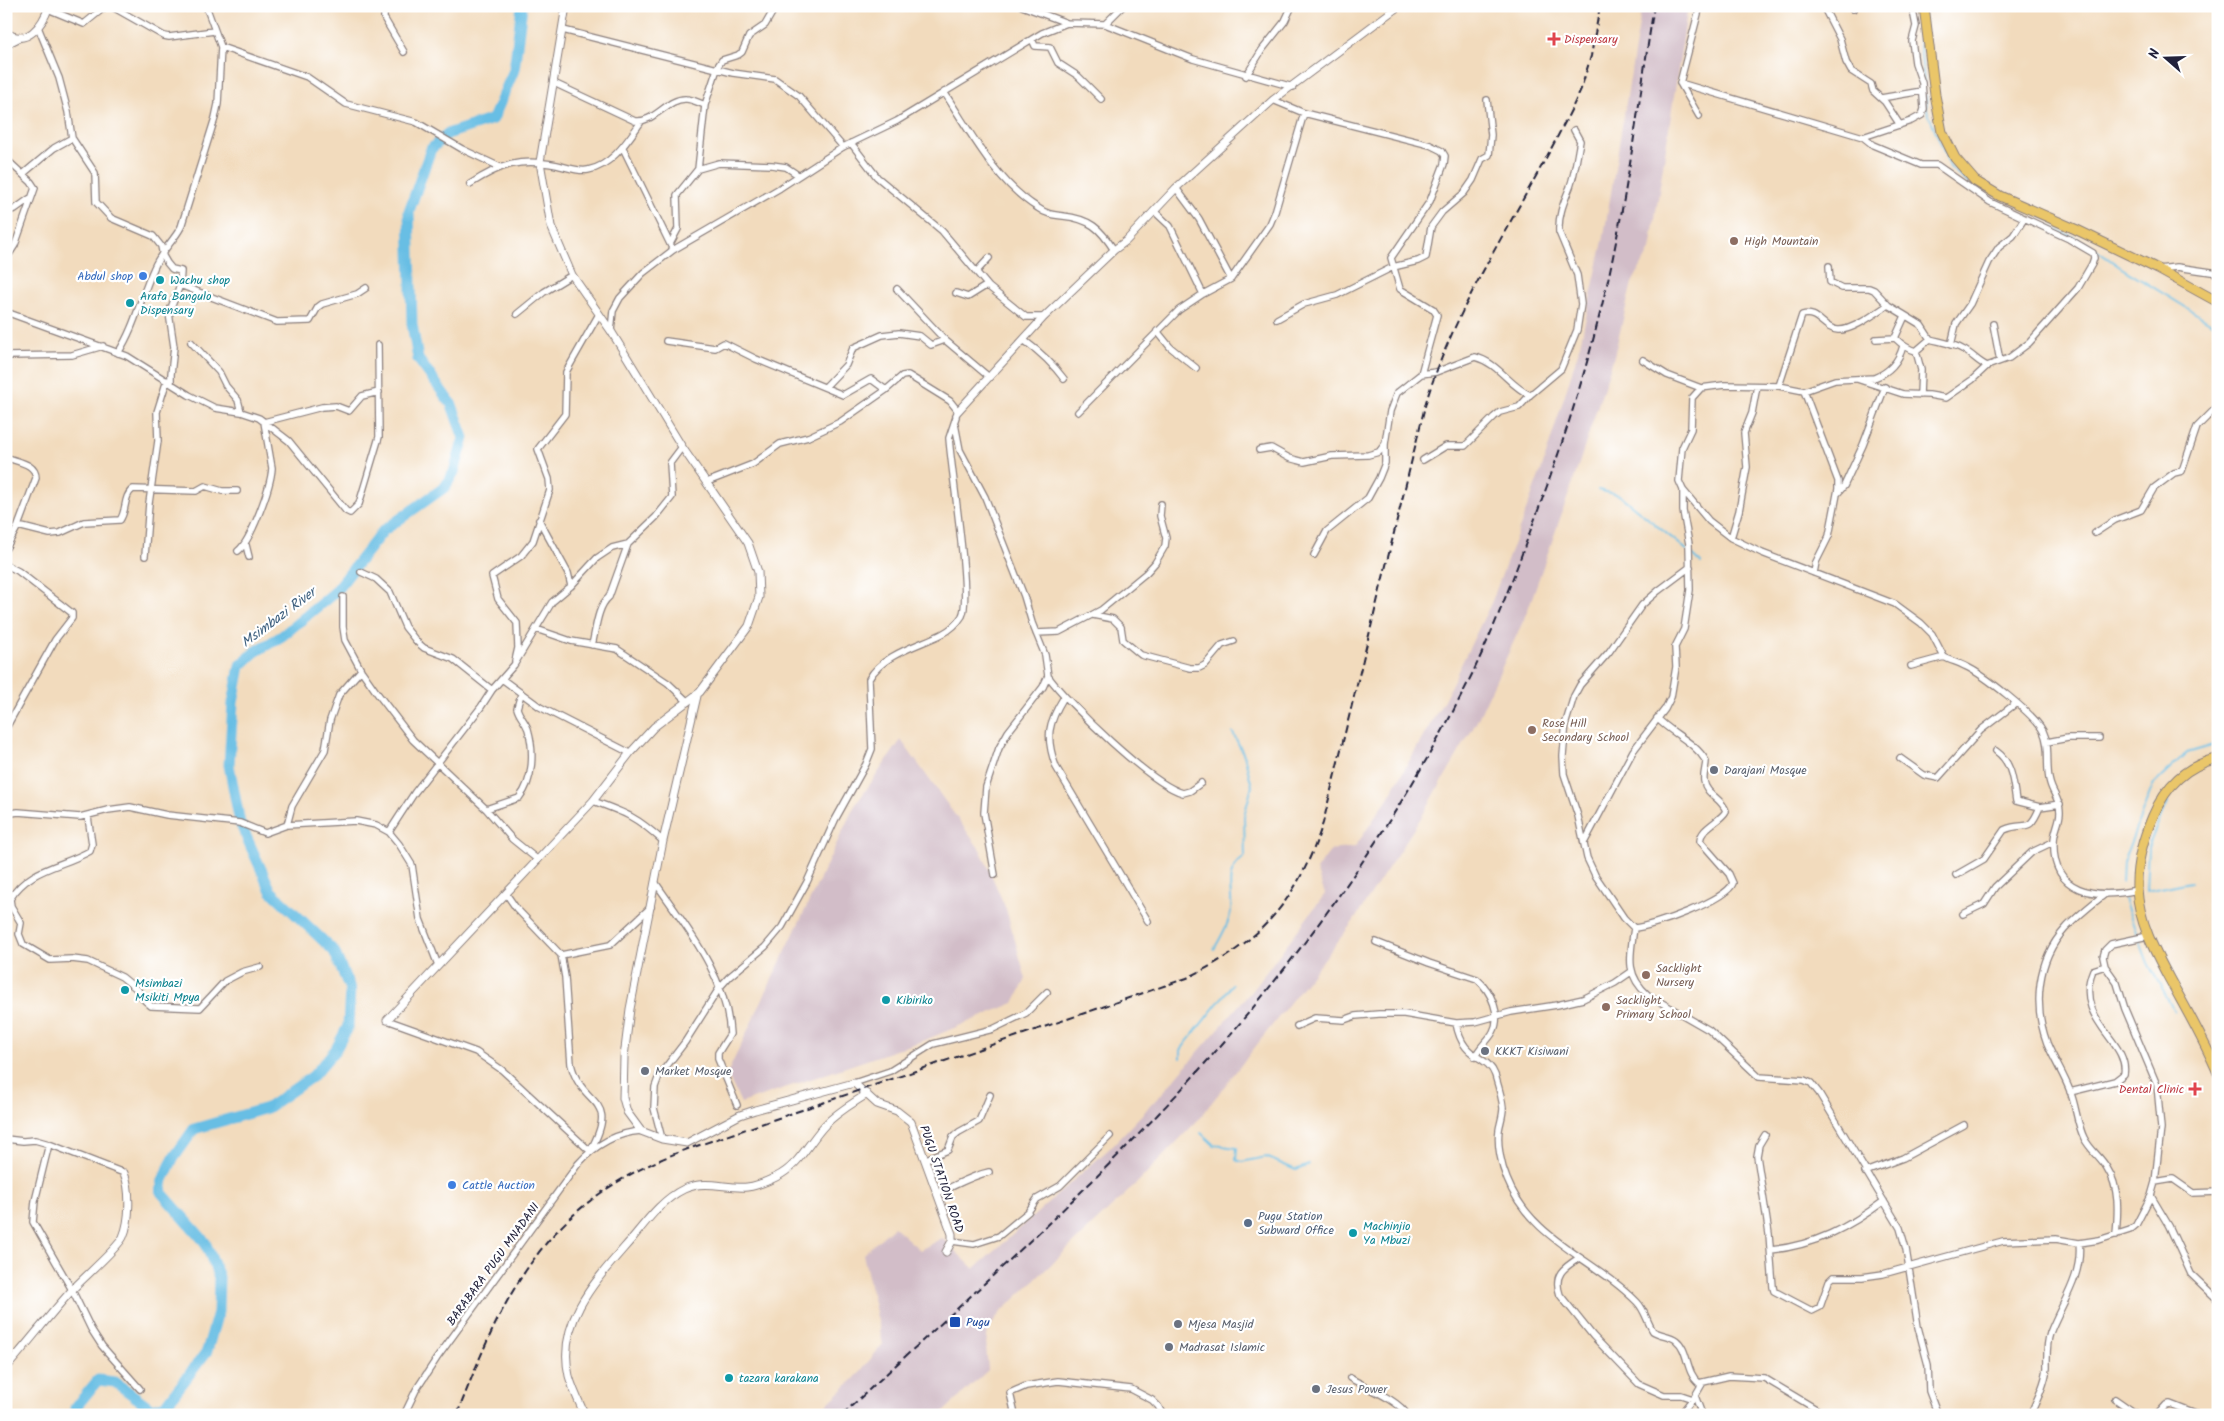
<svg xmlns="http://www.w3.org/2000/svg" width="2224" height="1421" viewBox="0 0 2224 1421" font-family="Kalam,sans-serif">
	<style>
		.industrial { fill: #d2bdc8 }
		.lines { fill: none; stroke-linecap: round; stroke-linejoin: round }
		.stream { stroke: #67bee4; stroke-width: 2 }
		.river { stroke: #67bee4; stroke-width: 11 }
		.minor-casing { stroke: #8a7e7c; stroke-width: 8 }
		.tertiary-casing { stroke: #8a7e7c; stroke-width: 9 }
		.primary-casing { stroke: #8a7e7c; stroke-width: 11 }
		.minor { stroke: #fff; stroke-width: 5.5 }
		.tertiary { stroke: #fff; stroke-width: 7 }
		.primary { stroke: #eac669; stroke-width: 9 }
		.rail { stroke: #22223b; stroke-width: 2; stroke-dasharray: 8 4; stroke-linecap: butt }
		.health-dot { fill: #e0444e; stroke: #fff; stroke-width: 2 }
		.education-dot { fill: #8d6e63; stroke: #fff; stroke-width: 2 }
		.shop-dot { fill: #3f7fe0; stroke: #fff; stroke-width: 2 }
		.culture-dot { fill: #0f9aa8; stroke: #fff; stroke-width: 2 }
		.worship-dot { fill: #6b7280; stroke: #fff; stroke-width: 2 }
		.service-dot { fill: #5c6f8a; stroke: #fff; stroke-width: 2 }
		.transit-dot { fill: #1a4fb4; stroke: #fff; stroke-width: 2 }
		.labels { text-anchor: middle; stroke-width: 4.5; stroke-linejoin: round; paint-order: stroke }
		.health-label { font-size: 12px; fill: #be3a42; stroke: #fff; text-anchor: start }
		.education-label { font-size: 12px; fill: #785e54; stroke: #fff; text-anchor: start }
		.shop-label { font-size: 12px; fill: #366cbe; stroke: #fff; text-anchor: end }
		.culture-label { font-size: 12px; fill: #0d838f; stroke: #fff; text-anchor: start }
		.worship-label { font-size: 12px; fill: #5b616d; stroke: #fff; text-anchor: start }
		.street-label { font-size: 12px; fill: #22223b; stroke: #fff }
		.service-label { font-size: 12px; fill: #4e5e75; stroke: #fff; text-anchor: start }
		.transit-label { font-size: 12px; fill: #164399; stroke: #fff; text-anchor: start }
		.water-label { font-size: 14px; font-style: italic; fill: #3e607f; stroke: #fff }
	</style>
	<rect width="100%" height="100%" fill="#fff"/>
	<filter id="ink" filterUnits="userSpaceOnUse"><feTurbulence type="fractalNoise" baseFrequency=".02" numOctaves="2"/><feDisplacementMap in="SourceGraphic" scale="10" xChannelSelector="R" yChannelSelector="G"/><feConvolveMatrix kernelMatrix="1 2 1 2 8 2 1 2 1" color-interpolation-filters="sRGB"/></filter>
	<filter id="wash" filterUnits="userSpaceOnUse"><feTurbulence type="fractalNoise" baseFrequency=".0096" numOctaves="4" result="noise"/><feDisplacementMap in="SourceGraphic" scale="20" xChannelSelector="R" yChannelSelector="G"/><feGaussianBlur stdDeviation="1.12" result="paint"/><feColorMatrix in="noise" values="0 0 0 0 0 0 0 0 0 0 0 0 0 0 0 0 0 1.4 0 .05"/><feComposite in="paint" operator="in"/></filter>
	<g filter="url(#wash)">
		<rect width="100%" height="100%" fill="#f2dbbd"/>
		<path class="industrial" d="M1642 6H1688L1650 250 1632 283 1614 356 1574 479 1526 615 1476 723 1422 816 1353 922 1198 1120 1138 1182 1000 1313 988 1330 986 1345 988 1370 940 1415H815L854 1379 883 1344 863 1254 894 1227 920 1250 942 1238 974 1269 1110 1148 1166 1089 1254 988 1325 894 1316 870 1331 850 1355 847 1388 798 1442 704 1492 601 1542 468 1579 349 1603 241Z
			M901 740 981 851 1006 909 1026 979 1014 1003 925 1040 741 1103 727 1074 854 807Z"/>
		<g class="lines">
			<path class="stream" d="M1916 6 1918 20
				M1918 27 1924 82
				M1926 95 1927 110 1950 167 1969 184
				M1989 198 2008 207
				M2048 226 2086 243 2120 267 2218 327
				M1598 490 1619 495 1688 551
				M1691 554 1701 563
				M2167 802 2148 847 2146 891 2190 882
				M2122 882 2123 862 2153 785 2187 753 2218 744
				M2124 899 2148 963 2174 1011
				M1214 949C1220 939 1230 922 1231 910 1233 886 1222 875 1245 856L1244 816 1252 786 1244 755 1233 733
				M1181 1058V1050L1186 1043 1232 985
				M1201 1133 1214 1145 1237 1148 1236 1160 1241 1162 1266 1157 1296 1170 1309 1165"/>
			<path class="river" d="M75 1415V1408L98 1380 115 1382 152 1409 166 1405 207 1351 218 1312 219 1277 205 1242 161 1192 163 1180 173 1159 194 1129 267 1108 313 1076 336 1049 348 1026 350 989 334 951 271 891 240 823 229 765 233 703 240 666 255 652 282 636 335 592 383 531 445 487 454 472 464 438 452 405 418 359 412 324 409 211 431 149 447 134 493 119 514 70 522 6"/>
		</g>
	</g>
	<g filter="url(#ink)">
		<g class="lines">
			<defs>
				<path id="minor" d="M111 6 164 36 169 37 214 31
					M384 6V18L404 52
					M1022 6 1067 23
					M1823 6 1840 39 1846 62 1851 71 1871 84 1873 91 1885 102 1900 125
					M1853 6V9
					M48 9 84 24 106 6
					M1105 24 1123 6
					M38 27 59 78 68 112 72 138 95 173 96 202 111 218 153 236 161 246 163 256 167 263 172 269 181 271 180 285 169 313 174 347 171 374V383
					M563 30 733 73 775 79 799 96 843 147
					M1032 39 1035 46 1050 47 1058 63 1078 76 1101 99
					M6 45 18 39
					M221 47 307 77 346 104 416 122 462 149 500 167
					M1246 76 1262 50 1285 21 1292 6
					M554 83 635 121C655 123 667 98 686 99 692 99 699 103 705 105
					M1680 83 1863 137 1873 145 1921 165H1937L1990 202 2069 239 2093 253 2094 258 2092 264 2078 288 2029 343 2009 358 1987 366 1972 380 1946 398 1929 395 1903 394 1857 379
					M944 92C971 133 996 182 1038 208 1046 214 1053 215 1063 216 1090 219 1100 228 1114 250
					M1881 98 1922 91
					M1273 100 1304 113 1430 145 1442 151 1445 156 1444 164 1430 201 1391 258 1400 289 1433 309 1437 315 1421 374
					M1699 116 1680 83 1700 6
					M1863 137 1911 121 1922 115 1924 109 1922 83 1915 63 1912 41 1916 26 1912 6
					M851 143 877 177 942 231 989 287
					M623 148 671 246
					M6 159 31 182 35 188 15 245 6 259
					M698 169 705 105 718 66 722 60 738 55 742 52 749 36 765 25 776 6
					M23 174 54 148 72 138
					M470 184C501 164 520 158 557 165 566 167 579 172 588 170 612 166 628 140 641 122
					M1176 188 1199 219 1231 279
					M6 211 15 209 29 199
					M1154 211 1170 226 1203 294
					M670 244 678 229 677 195 698 169 719 163 772 165 786 167 798 175
					M1829 266 1830 282 1842 288H1869L1874 290 1888 305 1921 325 1930 339
					M2158 269 2177 267 2218 273
					M977 271 989 258
					M180 285 277 322 310 321 318 307 322 304 357 294 366 288
					M897 289 945 340
					M956 293 968 297 984 287H989L1026 317H1044
					M6 312 127 356 189 395 215 408 241 412 259 418 289 441 346 511 350 513 359 504 379 437 378 345
					M517 314 544 292 572 275
					M1277 319 1304 304 1337 295 1393 267 1418 261 1426 257 1431 227 1442 212 1464 193 1473 180 1482 159 1489 155 1491 135 1487 100
					M1993 324 2000 361
					M611 331 613 311 620 298 643 273 673 250 780 188 843 147 897 121 1042 33 1067 23 1105 24 1193 59 1293 87
					M1157 331 1170 347 1196 368
					M1895 338C1901 344 1907 349 1916 351L1930 339C1941 342 1955 344 1964 350 1973 355 1978 362 1987 366
					M1876 339 1895 338 1905 316
					M666 341 715 348 724 343 756 359 843 395 871 379 886 390 902 376 908 375 950 401 958 411 956 415
					M191 342 219 372 226 386 238 400 241 412
					M1020 343 1025 341C1040 352 1053 364 1064 379
					M1951 345 1956 324 1970 304 1989 262 1999 247 2013 236 2024 219
					M1916 351 1921 370 1920 395
					M118 353C135 327 141 296 154 268 161 251 173 242 181 227L215 118 218 104 221 47 206 6
					M6 356 72 355 103 346
					M1643 360 1667 375 1701 388 1692 398 1691 429 1682 448 1679 481 1683 490 1709 521 1731 538 1762 553 1895 604 1921 623 1932 634 1944 657C1951 661 1958 662 1965 666 1983 674 2035 715 2043 731 2051 747 2045 767 2050 783 2053 794 2060 800 2060 812 2060 822 2054 831 2054 841 2051 894 2096 899 2137 890
					M826 386 846 365 853 348 882 335 899 333 920 336 931 345 945 340 989 377
					M1779 386 1802 315C1818 310 1823 329 1838 330 1852 331 1876 313 1888 305
					M1701 388 1724 385 1779 386 1804 391 1835 380 1874 378C1890 372 1899 361 1903 346
					M1804 391 1838 481V489L1829 536 1816 562 1814 573
					M1078 412 1179 310 1203 294 1231 279 1270 224 1275 212 1304 113
					M264 422 322 407 336 406 349 411 362 396 379 392
					M955 424 960 450 985 497 1024 596 1032 623 1045 655 1048 676 1043 687 1008 732 999 748 986 787 984 813 995 875
					M1259 450 1271 448 1289 458 1304 462 1332 456 1368 455 1379 452 1385 444
					M1423 460 1446 446H1465L1494 417 1500 412 1519 407 1530 395 1561 369 1577 330 1581 304 1577 275 1559 232C1558 215 1564 202 1570 187 1575 173 1577 156 1580 141L1574 130
					M707 482 753 464 780 444 808 437 840 422 886 390
					M1838 493 1844 486 1863 445 1885 387
					M539 520 568 573 571 586
					M18 526 50 534 60 533 84 522 120 520C127 511 123 496 133 489L196 491 205 486 222 491H237
					M2095 533 2115 520 2141 510 2154 488 2174 473 2182 471 2197 427 2218 406
					M1731 538 1739 511 1747 467 1744 433 1752 413 1757 386
					M246 545 249 557
					M6 548 18 526 36 478C36 464 19 462 8 458
					M238 551C251 541 271 486 272 468L264 422
					M1314 555 1327 531 1368 498 1379 478 1385 463V444L1390 411 1397 393 1421 374 1436 372 1475 357C1499 363 1509 386 1530 395
					M145 556 149 503 158 441 157 412 167 380
					M6 565 18 571 72 613V618L55 640 6 728
					M361 572 376 579 390 592 405 627 417 642 424 648 453 659 492 690
					M343 597V627L345 640 361 670 377 693 413 740 486 809 512 839 538 860
					M1093 615 1113 619 1121 627 1123 640 1141 655 1190 668H1199L1205 665 1222 645 1234 641
					M536 629 571 641 617 649 668 683 688 702
					M1036 633 1059 632 1101 610 1146 573 1155 563 1165 546 1166 538 1160 516 1161 504
					M592 645C596 630 597 607 609 597L628 544
					M515 661 518 648 517 623 498 599 492 576 521 556 533 541 550 490 549 479 538 449 565 414 566 372 599 314
					M1911 666 1944 657
					M1048 676C1068 704 1152 785 1183 793L1190 791 1201 783
					M502 679 540 707 630 753
					M1064 697C1048 723 1045 737 1056 767L1148 921
					M1657 718C1672 734 1694 741 1706 761 1706 767 1703 774 1704 781 1706 795 1722 798 1726 811 1720 822 1701 827 1700 841L1729 874 1733 883C1727 900 1652 927 1634 928L1624 918 1595 875 1587 858 1578 816 1564 774 1563 756 1566 722 1574 696 1580 685 1609 652 1642 605 1658 591 1690 567
					M2047 742 2068 738H2099
					M1996 751C2013 763 2013 783 2016 801L2040 807 2060 804
					M1900 758 1924 775 1938 778 1981 730 2015 704
					M593 801C626 813 637 817 663 841
					M486 809 519 798C534 780 534 750 528 729 525 721 519 716 517 708L521 694
					M6 814 18 812 80 817 108 810 130 807 167 815 240 823 265 833 287 825 356 821 376 825 389 832 399 844 412 865 420 919 438 965
					M88 817 92 844 90 851C62 867 29 868 10 899L11 906 21 923 19 934 23 944 50 960 72 959 88 961 122 977 138 990 142 998 151 1006 200 1008 225 981 242 972 260 967
					M287 825 292 806 325 750 330 720 339 695 361 670
					M389 832 415 792 481 707 492 690 514 665 552 602 571 586 597 558 612 548 628 544 656 517 672 497 670 463 682 447
					M1584 843 1633 751 1665 709 1671 697 1676 667 1675 647 1684 629 1690 590 1689 544 1683 511V490
					M1956 875 1984 859 2004 830C2026 820 2028 836 2040 807
					M655 882C686 927 727 976 730 1034L718 1053V1059L737 1105
					M2105 894C2091 905 2077 916 2065 929 2037 960 2033 1005 2047 1043 2054 1060 2064 1075 2070 1091 2076 1106 2077 1124 2084 1138 2090 1150 2101 1157 2107 1168 2120 1188 2118 1213 2116 1235
					M1963 914 1984 904 1995 887 2032 852 2053 842
					M1634 928C1630 956 1625 975 1648 995L1709 1030 1759 1077 1804 1080 1811 1083 1819 1093 1900 1228 1906 1249 1918 1327 1928 1365 1929 1391 1938 1415
					M2148 936 2111 944 2105 950 2103 957 2105 966 2117 983 2125 1009 2157 1085 2161 1128 2155 1182
					M1376 942 1429 963 1477 979C1491 991 1502 1015 1493 1032 1488 1041 1480 1046 1475 1057
					M561 955 610 945 651 907
					M387 1020 476 1052 502 1070 590 1151C621 1095 582 1109 571 1064L565 977 561 955 516 908 507 895
					M1456 1023C1463 1062 1487 1053 1495 1075 1498 1085 1502 1097 1503 1108 1503 1116 1500 1123 1499 1130 1497 1145 1501 1165 1507 1179 1531 1240 1594 1258 1637 1302 1645 1310 1647 1322 1653 1331 1661 1336 1670 1335 1676 1340 1689 1350 1685 1372 1699 1383L1729 1376 1764 1378 1826 1415
					M1297 1026 1315 1018 1344 1020 1355 1016 1379 1014H1404L1456 1023 1475 1022 1511 1012 1557 1005 1583 999 1615 983 1631 972
					M854 1083 890 1071 933 1044 993 1029 1026 1013 1047 992
					M2070 1092 2115 1081 2124 1074C2130 1041 2072 1020 2093 970L2105 966
					M1765 1135 1759 1145 1757 1156 1769 1234 1773 1287 1774 1291 1812 1311 1820 1307 1829 1281 1833 1277H1862L1883 1274 2003 1241 2056 1239 2079 1243 2099 1240 2130 1230 2136 1225 2151 1196 2155 1182 2173 1179 2193 1193 2218 1192
					M6 1139 23 1141 35 1140 49 1144 124 1173
					M662 1139 654 1108 655 1087 659 1076 685 1042 720 987 729 977 765 947 782 927 807 882 835 820 866 764 872 749 869 679C883 654 918 646 942 634 950 630 957 624 962 616 972 598 951 469 949 438L956 417
					M49 1144 35 1201 33 1222 72 1290 91 1329 102 1346 140 1389
					M926 1159 948 1150 953 1137 959 1132 979 1121 990 1095
					M1865 1172 1903 1158 1964 1125
					M938 1193C955 1186 970 1176 989 1172
					M2151 1196 2169 1226 2191 1274 2216 1298
					M952 1241 974 1244 999 1236 1028 1212 1037 1199 1060 1186 1110 1136
					M1771 1250C1815 1245 1848 1228 1884 1201
					M1579 1258C1563 1268 1553 1275 1560 1295L1593 1336 1639 1384 1664 1395H1681L1693 1399
					M1350 1378C1365 1387 1399 1400 1407 1415
					M2115 1399 2138 1415
					M404 1415 416 1390 437 1358 578 1164C595 1145 615 1133 641 1131
					M1015 1415 1010 1393 1026 1386 1058 1381 1131 1389 1152 1400 1158 1406 1163 1415
					M1680 1415 1695 1396
					M1698 1415 1700 1409 1695 1396 1702 1384
					M2030 1415C2037 1400 2045 1384 2047 1368 2047 1356 2046 1345 2050 1333 2061 1304 2083 1276 2079 1243
					M2157 1415 2166 1405 2170 1404 2198 1415"/>
				<path id="tertiary" d="M6 32C26 48 43 25 49 6
					M958 411 1044 317 1114 250 1126 241 1176 188 1273 100 1399 6
					M697 696 663 841 630 1009 624 1057 623 1098 627 1112 641 1131 662 1139 687 1143 740 1115 755 1110 854 1083 877 1104 897 1111 911 1122 952 1234V1241L946 1252
					M387 1020 593 801 630 753 654 727 700 692 749 626 759 597 758 572 748 543 682 447 611 331 572 275 551 226 540 162 566 6
					M6 1368C29 1342 50 1314 73 1289 83 1278 118 1248 123 1237 130 1221 131 1190 124 1173
					M585 1415C579 1402 573 1390 569 1376 556 1321 597 1279 630 1241 646 1222 661 1200 684 1189 706 1179 726 1189 747 1187 756 1186 768 1181 776 1177 799 1166 808 1143 825 1125 837 1112 852 1104 867 1094"/>
				<path id="primary" d="M1924 6 1935 95 1942 132 1955 158 1975 181 2000 196 2075 229 2158 269 2218 302
					M2218 758C2186 766 2166 785 2153 816 2143 839 2136 864 2137 889 2139 922 2154 950 2169 978 2186 1009 2204 1040 2218 1073"/>
			</defs>
			<use href="#minor" class="minor-casing"/>
			<use href="#tertiary" class="tertiary-casing"/>
			<use href="#primary" class="primary-casing"/>
			<use href="#minor" class="minor"/>
			<use href="#tertiary" class="tertiary"/>
			<use href="#primary" class="primary"/>
			<path class="rail" d="M457 1415C505 1289 548 1201 682 1151L1187 978C1260 943 1298 900 1323 823L1426 402C1460 291 1533 194 1581 89L1591 56 1600 6
				M842 1415C963 1302 1088 1193 1199 1070 1300 958 1389 834 1459 700 1488 645 1510 587 1531 529 1557 461 1580 392 1598 321 1625 218 1637 111 1654 6"/>
		</g>
	</g>
	<g class="health-dot">
		<path d="M1551.5 31.5h5v5h5v5h-5v5h-5v-5h-5v-5h5z"/>
		<path d="M2192.5 1081.5h5v5h5v5h-5v5h-5v-5h-5v-5h5z"/>
	</g>
	<g class="education-dot">
		<circle cx="1734" cy="241" r="5"/>
		<circle cx="1532" cy="730" r="5"/>
		<circle cx="1646" cy="975" r="5"/>
		<circle cx="1606" cy="1007" r="5"/>
	</g>
	<g class="shop-dot">
		<circle cx="143" cy="276" r="5"/>
		<circle cx="452" cy="1185" r="5"/>
	</g>
	<g class="culture-dot">
		<circle cx="160" cy="280" r="5"/>
		<circle cx="130" cy="303" r="5"/>
		<circle cx="125" cy="990" r="5"/>
		<circle cx="886" cy="1000" r="5"/>
		<circle cx="1353" cy="1233" r="5"/>
		<circle cx="729" cy="1378" r="5"/>
	</g>
	<g class="worship-dot">
		<circle cx="1714" cy="770" r="5"/>
		<circle cx="1485" cy="1051" r="5"/>
		<circle cx="645" cy="1071" r="5"/>
		<circle cx="1178" cy="1324" r="5"/>
		<circle cx="1169" cy="1347" r="5"/>
		<circle cx="1316" cy="1389" r="5"/>
	</g>
	<circle class="service-dot" cx="1248" cy="1223" r="5"/>
	<rect class="transit-dot" x="949" y="1316" width="12" height="12" rx="2.5"/>
	<g class="labels">
		<g class="health-label">
			<text x="1564" y="43">Dispensary</text>
			<text x="2184" y="1093" text-anchor="end">Dental Clinic</text>
		</g>
		<g class="education-label">
			<text x="1744" y="245">High Mountain</text>
			<text x="1542" y="727">Rose Hill<tspan x="1542" dy="14">Secondary School</tspan></text>
			<text x="1656" y="972">Sacklight<tspan x="1656" dy="14">Nursery</tspan></text>
			<text x="1616" y="1004">Sacklight<tspan x="1616" dy="14">Primary School</tspan></text>
		</g>
		<g class="shop-label">
			<text x="133" y="280">Abdul shop</text>
			<text x="462" y="1189" text-anchor="start">Cattle Auction</text>
		</g>
		<g class="culture-label">
			<text x="170" y="284">Wachu shop</text>
			<text x="140" y="300">Arafa Bangulo<tspan x="140" dy="14">Dispensary</tspan></text>
			<text x="135" y="987">Msimbazi<tspan x="135" dy="14">Msikiti Mpya</tspan></text>
			<text x="896" y="1004">Kibiriko</text>
			<text x="1363" y="1230">Machinjio<tspan x="1363" dy="14">Ya Mbuzi</tspan></text>
			<text x="739" y="1382">tazara karakana</text>
		</g>
		<g class="worship-label">
			<text x="1724" y="774">Darajani Mosque</text>
			<text x="1495" y="1055">KKKT Kisiwani</text>
			<text x="655" y="1075">Market Mosque</text>
			<text x="1188" y="1328">Mjesa Masjid</text>
			<text x="1179" y="1351">Madrasat Islamic</text>
			<text x="1326" y="1393">Jesus Power</text>
		</g>
		<g class="street-label">
			<text transform="translate(942 1179) rotate(71)" y="4">PUGU STATION ROAD</text>
			<text transform="translate(493 1264) rotate(-54)" y="4">BARABARA PUGU MNADANI</text>
		</g>
		<g class="service-label">
			<text x="1258" y="1220">Pugu Station<tspan x="1258" dy="14">Subward Office</tspan></text>
		</g>
		<g class="transit-label">
			<text x="966" y="1326">Pugu</text>
		</g>
		<g class="water-label">
			<text transform="translate(278 617) rotate(-37)" y="5">Msimbazi River</text>
		</g>
	</g>
	<rect width="2224" height="1421" fill="none" stroke="#fff" stroke-width="25"/>
	<g transform="translate(2166 58) rotate(290)" stroke="#ffffff" stroke-width="4" paint-order="stroke">
	<path d="M0-4L9 19L0 12L-9 19Z" fill="#22223b"/>
	<text y="-8" font-size="14" font-weight="bold" text-anchor="middle" fill="#22223b">N</text>
	</g>
</svg>
